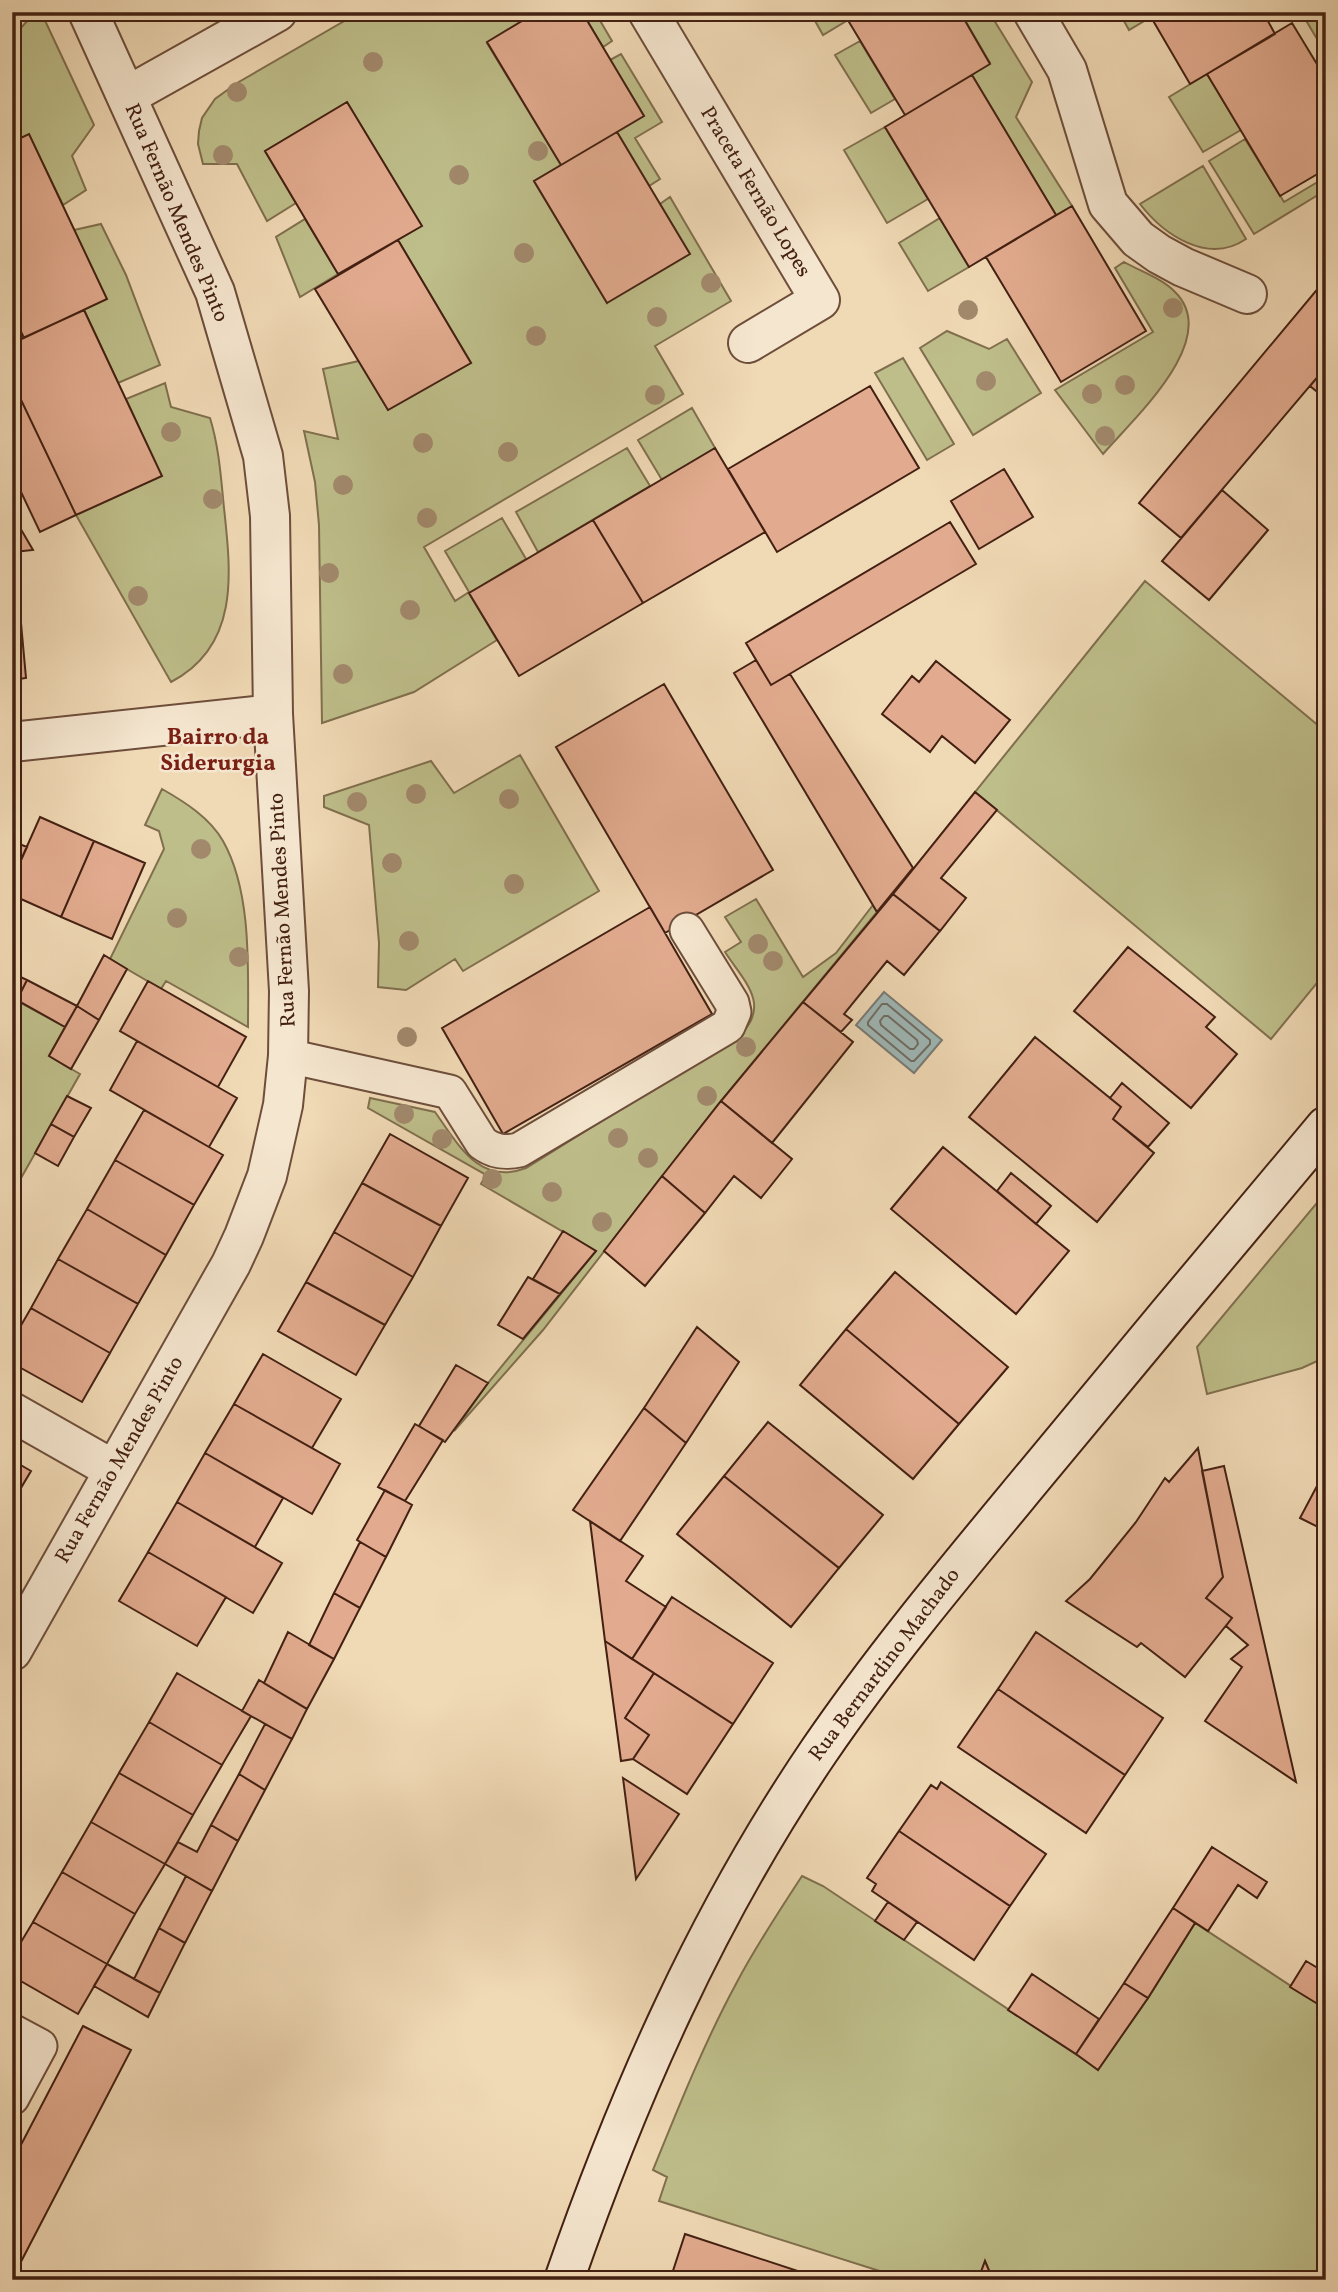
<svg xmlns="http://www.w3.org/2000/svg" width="1338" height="2292" font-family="Vollkorn,serif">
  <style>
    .green { fill: #bebe8a; stroke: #806f4e; stroke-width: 2 }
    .water { fill: #9eb8b7; stroke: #7a7b75; stroke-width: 2 }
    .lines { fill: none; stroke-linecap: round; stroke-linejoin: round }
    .shore { stroke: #706c64; stroke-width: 2 }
    .building { fill: #e2ab8f; stroke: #432012; stroke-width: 2 }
    .lane-casing { stroke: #6e4e3b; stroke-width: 37 }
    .street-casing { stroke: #6e4e3b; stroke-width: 42 }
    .secondary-casing { stroke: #432012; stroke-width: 42 }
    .lane { stroke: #f5e6cf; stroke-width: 33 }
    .street { stroke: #f5e6cf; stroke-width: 38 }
    .secondary { stroke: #f5e6cf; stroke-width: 38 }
    .tree { fill: #a2896c }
    .labels { text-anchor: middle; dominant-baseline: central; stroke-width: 5; stroke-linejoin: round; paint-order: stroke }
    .street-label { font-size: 21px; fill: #432012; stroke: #f5e6cf }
    .neighbourhood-label { font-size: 23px; font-weight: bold; fill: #7a1f14; stroke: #f5e6cf }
  </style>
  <rect width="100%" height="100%" fill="#f0d9b5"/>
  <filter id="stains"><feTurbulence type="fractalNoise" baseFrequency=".00286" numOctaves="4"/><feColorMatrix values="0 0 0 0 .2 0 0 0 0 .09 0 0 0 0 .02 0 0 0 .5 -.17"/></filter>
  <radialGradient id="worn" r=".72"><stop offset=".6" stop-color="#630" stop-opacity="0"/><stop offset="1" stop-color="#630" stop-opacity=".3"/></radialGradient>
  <path class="green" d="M36 12H41L94 125 72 156 86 190 63 205 29 135 15 141 12 136V37Z
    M360 12H537L487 43 561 165 534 181 607 303 660 204 670 197 731 301 655 346 683 394 424 547 455 601 469 592 445 551 502 518 526 559 469 593 497 640 414 692 322 723 319 525 315 482 304 431 338 439 323 369 359 361 388 410 471 363 398 240 421 226 347 102 265 151 296 203 267 221 237 164H203L198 144 199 131 202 118 215 99 237 83Z
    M582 12H595L612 41 603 47Z
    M810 12H843L848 20 823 35Z
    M960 12H989L1032 82 1016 117 1072 206 1056 215 972 75 990 63Z
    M1119 12H1148L1151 17 1129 30Z
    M1301 12H1326V54Z
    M860 41 895 99 871 113 835 55Z
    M621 54 662 122 635 138 660 179 649 186 617 132 644 116 610 60Z
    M1207 74 1241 130 1203 152 1169 97Z
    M885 127 928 199 887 223 844 150Z
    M1245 139 1284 202 1326 177V190L1254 234 1209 161Z
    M1203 166 1246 239C1208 265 1164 235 1140 204Z
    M940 218 969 267 928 291 899 243Z
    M305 219 338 274 300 297 276 237Z
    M101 224 126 275 160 365 118 383 84 310 74 230Z
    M1124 262C1140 271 1163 279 1175 292 1223 339 1132 420 1103 454L1055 390 1153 332 1115 268Z
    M947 331 989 349 1007 339 1041 393 973 435 920 348Z
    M903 358 954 444 927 460 875 373Z
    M165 383 171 407 210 418C219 447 221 478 224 508 231 573 240 646 171 682L76 515 161 476 126 399Z
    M692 408 715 448 662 480 638 440Z
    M627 448 650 486 538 552 516 512Z
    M1145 581 1326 732V972L1271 1039 975 792Z
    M520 755 599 891 463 971 455 959 406 990 378 987 379 943 369 825 324 807V796L431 761 454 793Z
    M162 789C185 802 210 818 223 841 252 892 248 969 248 1027L166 981 161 989 110 959 164 849 159 831 145 825Z
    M756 899 803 977 836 953 873 905 877 912 721 1101 543 1330 454 1431 488 1383 596 1251 481 1184 486 1175 368 1108 370 1098 435 1112C458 1144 479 1186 526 1168L741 1034C771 1004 743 980 725 952L741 942 725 917Z
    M12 998 65 1027 49 1056 80 1074 12 1194Z
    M1326 1192V1357L1302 1368 1207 1394 1197 1347Z
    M802 1876 823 1886 1098 2069 1148 1998 1195 1923 1326 2009V2280H993L985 2261 978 2280H908L659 2201 667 2177 653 2170C679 2106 704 2043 737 1982 756 1946 779 1911 802 1876Z"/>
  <path class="water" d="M884 992 942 1040 914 1073 856 1025Z"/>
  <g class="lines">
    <path class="shore" d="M882 1004H887L930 1040V1044L914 1061H911L868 1025V1022Z
      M884 1016H888L917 1040 918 1044 914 1049H910L881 1025 880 1021Z"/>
  </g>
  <path class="building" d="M537 12H582L644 116 561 165 487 42Z
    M843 12H960L990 64 905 115Z
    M1148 12H1263L1275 34 1190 84Z
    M1292 23 1326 79V169L1280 196 1207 74Z
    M972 75 1056 215 969 267 885 127Z
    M347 102 422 226 338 274 265 151Z
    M617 132 690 254 607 303 534 181Z
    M29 134 107 299 24 338 12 313V142Z
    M1072 206 1146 331 1061 382 986 257Z
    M398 240 471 363 388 410 315 289Z
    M1325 280 1326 367 1181 538 1139 503Z
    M84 310 162 476 76 515 12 381V343Z
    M12 313 24 338 12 343Z
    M1326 367V399L1310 386Z
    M12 381 76 515 40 532 12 473Z
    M870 386 919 468 777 552 728 469Z
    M715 448 765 532 643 603 593 520Z
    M1004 469 1033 517 979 549 951 501Z
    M1222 490 1268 530 1209 600 1162 561Z
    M593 520 643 603 519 676 469 593Z
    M950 522 976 564 771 685 746 643Z
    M12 526H19L33 550 14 552 17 580H12Z
    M18 590 26 678 12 680V591Z
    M756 660 771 685 790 674 913 868 877 912 734 673Z
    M936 661 1010 720 975 763 942 736 930 752 882 714 912 676 919 682Z
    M664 684 773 870 665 933 556 747Z
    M975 792 997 810 941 878 966 898 940 931 893 894Z
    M40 817 94 841 61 917 12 895V880Z
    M12 841 27 847 12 880Z
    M94 841 145 863 112 939 61 917Z
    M893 894 940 931 904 975 887 961 844 1014 852 1020 841 1032 803 1002Z
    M650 907 712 1014 503 1134 442 1028Z
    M1128 947 1215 1017 1206 1027 1237 1054 1191 1108 1074 1011Z
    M104 955 127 969 99 1020 77 1006Z
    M12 973 27 980 17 1000 12 998Z
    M27 980 77 1006 65 1027 17 1000Z
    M148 981 246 1037 218 1087 120 1031Z
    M803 1002 853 1042 772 1143 721 1101Z
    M77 1006 99 1020 71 1069 49 1056Z
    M1035 1037 1121 1107 1113 1119 1154 1153 1097 1222 969 1117Z
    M137 1041 237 1098 209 1147 110 1090Z
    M1122 1083 1169 1123 1148 1147 1113 1119 1121 1107 1110 1098Z
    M67 1096 91 1108 74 1137 51 1124Z
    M721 1101 792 1159 761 1198 734 1176 705 1213 662 1176Z
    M144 1110 223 1155 194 1205 115 1160Z
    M51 1124 74 1137 58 1166 35 1153Z
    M390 1134 468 1178 441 1226 362 1183Z
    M943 1147 1069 1251 1016 1314 891 1209Z
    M115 1160 194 1205 166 1255 87 1209Z
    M1011 1173 1051 1206 1036 1224 997 1191Z
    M662 1176 705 1213 645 1286 604 1251Z
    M362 1183 441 1226 413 1277 334 1232Z
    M87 1209 166 1255 138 1304 58 1259Z
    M563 1231 596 1251 560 1294 533 1279Z
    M334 1232 413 1277 385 1325 306 1282Z
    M58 1259 138 1304 110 1353 31 1308Z
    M895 1272 1008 1367 959 1424 846 1329Z
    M528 1277 560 1294 523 1339 498 1325Z
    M306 1282 385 1325 356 1375 278 1331Z
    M31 1308 110 1353 82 1402 12 1363V1341Z
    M697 1327 739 1362 686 1443 644 1408Z
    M846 1329 959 1424 913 1479 800 1385Z
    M263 1354 341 1399 312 1448 234 1404Z
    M456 1365 488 1383 445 1442 419 1426Z
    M234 1404 340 1464 312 1514 205 1453Z
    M644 1408 686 1443 620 1541 573 1510Z
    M768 1422 883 1515 839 1568 724 1476Z
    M415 1424 443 1440 405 1501 378 1487Z
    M1198 1448 1223 1577 1206 1598 1232 1618 1185 1677 1141 1643 1137 1647 1066 1601 1090 1579 1136 1522 1165 1478 1169 1482Z
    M205 1453 283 1498 255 1547 177 1502Z
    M12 1460 31 1471 12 1503Z
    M1224 1466 1296 1782 1205 1721 1242 1667 1231 1659 1248 1645 1226 1626 1232 1618 1206 1598 1223 1577 1202 1471Z
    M1326 1469V1531L1300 1518Z
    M724 1476 839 1568 791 1627 677 1534Z
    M385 1490 412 1505 386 1557 357 1540Z
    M177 1502 282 1563 253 1613 148 1552Z
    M590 1521 643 1556 626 1581 666 1607 632 1659 605 1641Z
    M360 1542 386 1557 360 1608 334 1593Z
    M148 1552 226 1597 197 1646 119 1601Z
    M334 1593 360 1608 334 1659 309 1645Z
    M672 1597 773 1663 733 1724 632 1659Z
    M288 1632 334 1659 307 1709 264 1683Z
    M1036 1632 1163 1718 1125 1775 998 1689Z
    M605 1641 654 1673 625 1718 649 1735 633 1759 621 1761Z
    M177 1673 251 1716 222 1765 149 1722Z
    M654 1673 733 1724 687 1794 633 1759 649 1735 625 1718Z
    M259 1680 307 1709 292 1739 242 1711Z
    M998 1689 1125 1775 1086 1833 958 1747Z
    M149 1722 222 1765 193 1815 119 1773Z
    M265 1724 292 1739 265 1790 239 1774Z
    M119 1773 193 1815 165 1864 91 1822Z
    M239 1774 265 1790 238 1841 211 1825Z
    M623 1778 679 1814 636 1879Z
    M941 1782 1046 1854 1010 1906 899 1831 931 1785 937 1789Z
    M91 1822 165 1864 135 1914 62 1872Z
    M211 1825 238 1841 212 1891 165 1864 178 1842 197 1852Z
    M899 1831 1010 1906 974 1960 872 1891 876 1884 867 1878Z
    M1212 1847 1267 1882 1257 1898 1238 1885 1208 1931 1173 1908Z
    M62 1872 135 1914 107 1964 33 1922Z
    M186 1876 212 1891 185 1943 159 1928Z
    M888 1902 917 1922 904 1940 875 1921Z
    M1173 1908 1195 1923 1148 1998 1124 1983Z
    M33 1922 107 1964 78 2014 12 1976V1957Z
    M159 1928 185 1943 160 1993 134 1979Z
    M1306 1961 1326 1973V2009L1290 1987Z
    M107 1964 160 1993 148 2017 94 1986Z
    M1032 1974 1099 2019 1076 2054 1008 2010Z
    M1124 1983 1148 1998 1098 2070 1076 2054Z
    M83 2026 131 2050 12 2279V2162Z
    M685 2234 825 2280H670Z
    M985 2261 993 2280H978Z"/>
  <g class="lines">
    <defs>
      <path id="lane" d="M288 1056 450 1092 482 1143C494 1152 505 1153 519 1150L728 1026 734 1012 732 1003 687 930
        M12 2031 40 2046 12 2098"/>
      <path id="street" d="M648 12 820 300 748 343
        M1033 12 1067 70 1108 204 1138 239 1159 254 1183 267 1247 294
        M127 96 277 12
        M12 742 273 714
        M12 1412 114 1470
        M12 1651 231 1264 244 1236 267 1176 283 1105 288 1056 289 991 273 714 270 516 263 456 215 292 88 12"/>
      <path id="secondary" d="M564 2280C629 2093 707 1916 819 1751 886 1653 963 1562 1039 1470 1134 1355 1230 1240 1326 1126"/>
    </defs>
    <use href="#lane" class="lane-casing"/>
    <use href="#street" class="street-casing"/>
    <use href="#secondary" class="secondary-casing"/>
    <use href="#lane" class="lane"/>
    <use href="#street" class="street"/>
    <use href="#secondary" class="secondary"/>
  </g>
  <g class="tree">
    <circle cx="373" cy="62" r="10"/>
    <circle cx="237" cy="92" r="10"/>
    <circle cx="538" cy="151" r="10"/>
    <circle cx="223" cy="155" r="10"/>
    <circle cx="459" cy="175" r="10"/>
    <circle cx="524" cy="253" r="10"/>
    <circle cx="711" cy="283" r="10"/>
    <circle cx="1173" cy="308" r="10"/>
    <circle cx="968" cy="310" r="10"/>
    <circle cx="657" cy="317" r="10"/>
    <circle cx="536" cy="336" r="10"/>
    <circle cx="986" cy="381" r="10"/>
    <circle cx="1125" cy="385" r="10"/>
    <circle cx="1092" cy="394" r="10"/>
    <circle cx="655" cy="395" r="10"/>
    <circle cx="171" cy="432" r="10"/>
    <circle cx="1105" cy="436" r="10"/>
    <circle cx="423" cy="443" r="10"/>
    <circle cx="508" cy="452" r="10"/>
    <circle cx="343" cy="485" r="10"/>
    <circle cx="213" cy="499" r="10"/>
    <circle cx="427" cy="518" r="10"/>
    <circle cx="329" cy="573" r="10"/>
    <circle cx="138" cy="596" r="10"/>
    <circle cx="410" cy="610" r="10"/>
    <circle cx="343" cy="674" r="10"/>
    <circle cx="416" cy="794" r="10"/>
    <circle cx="509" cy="799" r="10"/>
    <circle cx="357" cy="802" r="10"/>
    <circle cx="201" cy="849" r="10"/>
    <circle cx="392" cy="863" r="10"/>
    <circle cx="514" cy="884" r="10"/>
    <circle cx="177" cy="918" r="10"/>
    <circle cx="409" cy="941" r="10"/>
    <circle cx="758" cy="944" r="10"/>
    <circle cx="239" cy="957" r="10"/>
    <circle cx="773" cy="961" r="10"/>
    <circle cx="407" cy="1037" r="10"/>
    <circle cx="746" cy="1047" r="10"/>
    <circle cx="707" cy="1096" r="10"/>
    <circle cx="404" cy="1114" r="10"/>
    <circle cx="618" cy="1138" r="10"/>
    <circle cx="442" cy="1139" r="10"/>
    <circle cx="648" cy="1158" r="10"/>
    <circle cx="492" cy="1179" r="10"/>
    <circle cx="552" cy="1192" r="10"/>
    <circle cx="602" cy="1222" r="10"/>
  </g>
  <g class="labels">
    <g class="street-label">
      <text transform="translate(755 192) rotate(59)">Praceta Fernão Lopes</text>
      <text transform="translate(176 213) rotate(67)">Rua Fernão Mendes Pinto</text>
      <text transform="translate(283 910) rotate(-93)">Rua Fernão Mendes Pinto</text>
      <text transform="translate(120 1460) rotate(-60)">Rua Fernão Mendes Pinto</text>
      <text transform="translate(885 1665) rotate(-53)">Rua Bernardino Machado</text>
    </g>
    <g class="neighbourhood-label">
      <text x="218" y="738">Bairro da<tspan x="218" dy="26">Siderurgia</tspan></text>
    </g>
  </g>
  <rect width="1338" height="2292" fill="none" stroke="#f0d9b5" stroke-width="42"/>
  <rect x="14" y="14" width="1310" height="2264" fill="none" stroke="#432012" stroke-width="3.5"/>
  <rect x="21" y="21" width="1296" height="2250" fill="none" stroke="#432012" stroke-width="2"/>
  <rect width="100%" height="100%" filter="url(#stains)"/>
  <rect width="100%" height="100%" fill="url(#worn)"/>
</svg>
